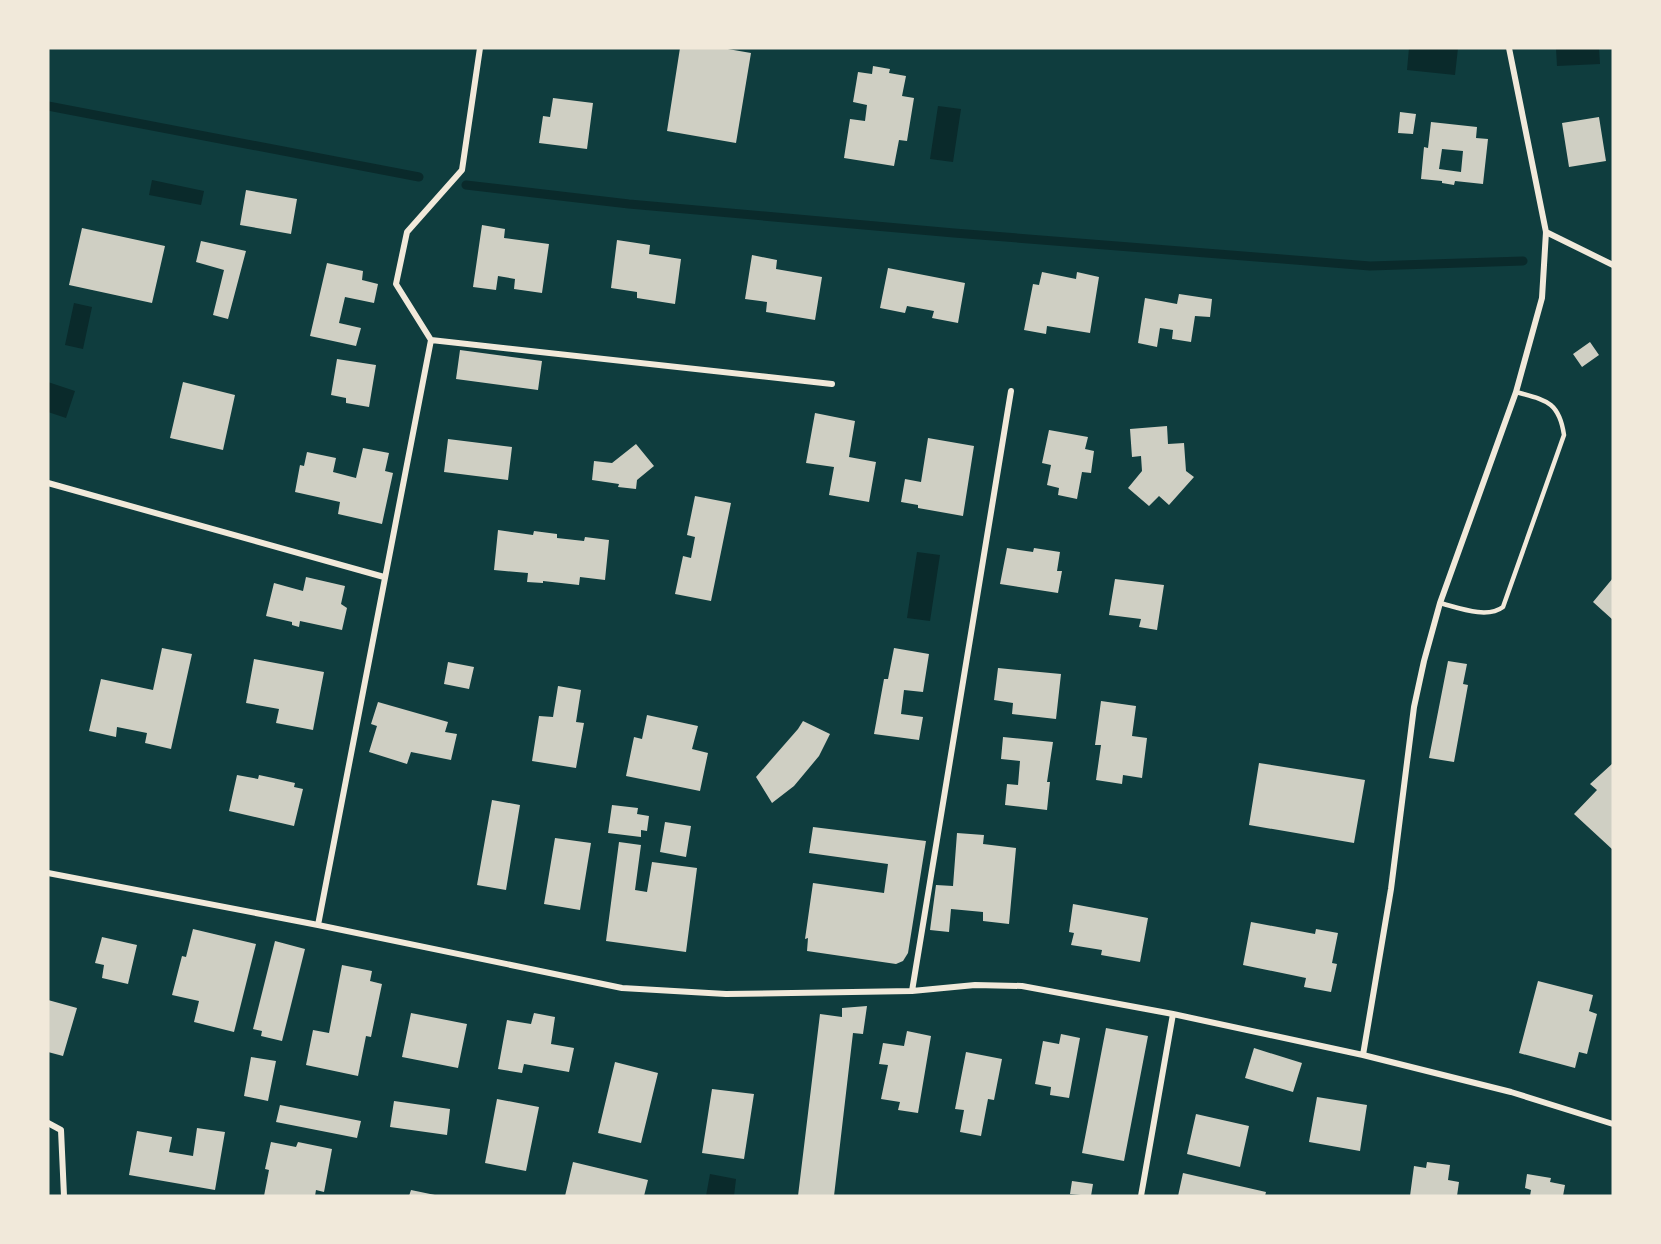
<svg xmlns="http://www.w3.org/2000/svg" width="1661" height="1244" font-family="Spectral,serif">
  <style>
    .water { fill: #0a2a2b }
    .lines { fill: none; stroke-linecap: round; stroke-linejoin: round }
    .stream { stroke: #0a2a2b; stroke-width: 9 }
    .building { fill: #cfcfc3; fill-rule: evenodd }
    .service { stroke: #f1e9da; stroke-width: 4.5 }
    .minor { stroke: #f1e9da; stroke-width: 6 }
  </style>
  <rect width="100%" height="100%" fill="#0f3d3e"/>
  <path class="water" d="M1409 48H1458L1455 75 1407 70Z
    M1556 48H1599L1600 64 1557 66Z
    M938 106 961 109 953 162 930 159Z
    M152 180 204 191 201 205 149 195Z
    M74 303 92 307 83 349 65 345Z
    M48 382 75 391 66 418 48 412Z
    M917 552 940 555 930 621 907 618Z
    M710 1174 736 1179 734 1196H706Z"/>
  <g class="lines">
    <path class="stream" d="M48 106 419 177
      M466 185 629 204 954 233 1370 266 1523 261"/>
  </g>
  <path class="building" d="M680 48H722L751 53 736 143 667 131Z
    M873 66 890 69 889 73 906 76 902 96 914 98 907 141 899 140 894 166 844 158 850 119 865 121 867 105 853 102 858 72 872 74Z
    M553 98 593 103 587 149 539 143 543 116 550 117Z
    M1400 112 1416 114 1413 134 1398 133Z
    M1599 117 1606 161 1569 167 1562 123Z
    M1431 122 1477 127 1476 138 1488 139 1483 184 1455 181 1454 185 1442 183V181L1421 179 1424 147 1428 148ZM1442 149 1463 151 1461 172 1439 169Z
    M246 190 297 199 291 234 240 225Z
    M482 225 505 229 504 238 549 244 542 293 514 289 515 279 498 276 496 290 473 287Z
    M82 228 165 246 152 303 69 285Z
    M617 240 650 245 649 254 681 259 675 304 637 298V292L611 288Z
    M201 241 246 251 228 319 213 315 224 270 196 262Z
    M752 255 777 260 776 269 822 277 815 320 766 312 767 302 745 299Z
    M327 263 363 271 362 280 378 284 374 303 345 297 339 323 361 328 356 346 310 336Z
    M888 268 965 283 958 323 932 318 934 311 907 306 905 313 880 308Z
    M1042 272 1076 279 1077 272 1099 277 1090 333 1047 326 1046 334 1024 330 1033 284 1039 285Z
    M1179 294 1212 299 1210 317 1195 316 1191 342 1172 339 1173 330 1160 328 1157 347 1138 343 1145 298 1177 304Z
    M1590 342 1599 355 1582 367 1573 354Z
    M460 350 542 361 538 390 456 379Z
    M337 359 376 365 369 407 346 403V398L331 395Z
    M183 382 235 395 223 450 170 438Z
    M815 413 855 421 849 457 876 462 869 502 829 495 834 467 806 463Z
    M1167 426 1168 444 1184 443 1186 471 1194 477 1169 505 1159 496 1149 506 1128 488 1142 471 1141 456 1132 457 1130 429Z
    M1049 430 1088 437 1085 449 1094 451 1091 473 1082 472 1077 499 1058 495 1059 488 1047 485 1051 465 1042 463Z
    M928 438 974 446 963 516 918 508V505L901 502 905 479 921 482Z
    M448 439 512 447 508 480 444 472Z
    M636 444 654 466 637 480 636 489 618 487 619 484 592 480 594 461 612 463Z
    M363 448 389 453 385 471 393 473 382 524 338 514 340 502 295 492 300 465 304 466 307 452 336 458 333 472 356 478Z
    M695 496 731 503 711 601 675 594 683 556 691 558 695 537 687 535Z
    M498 530 533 535 534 531 557 534V538L584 541 585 537 609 540 605 580 580 577 579 585 543 581V583L527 582 528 573 494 570Z
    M1007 548 1033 552 1034 548 1060 552 1057 571H1062L1058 593 1000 584Z
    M306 577 345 586 341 604 347 608 342 630 300 621 299 627 292 625V622L266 616 274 583 303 591Z
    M1613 578V620L1593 602Z
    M1115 579 1164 585 1157 630 1139 627 1141 619 1109 615Z
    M162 648 192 654 171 749 145 743 147 733 117 727 116 737 89 731 101 679 153 690Z
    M894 648 929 654 923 692 904 690 901 714 923 717 919 740 874 734 884 679H888Z
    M254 659 324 672 313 730 276 723 279 709 246 703Z
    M1448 661 1467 664 1463 684 1468 685 1454 762 1429 758Z
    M448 662 474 667 469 689 444 684Z
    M998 668 1061 674 1056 719 1012 714 1013 703 994 700Z
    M558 686 581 690 576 722 584 723 576 768 532 761 539 716 553 717Z
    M1101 701 1136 706 1132 736 1147 738 1142 778 1123 775 1122 784 1096 780 1101 745H1095Z
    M378 702 448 722 445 732 457 734 451 760 411 752 407 764 369 752 377 726 371 724Z
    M647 715 698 726 692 749 708 753 700 791 626 776 634 737 642 739Z
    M803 721 830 734 819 756 794 786 772 803 756 777 798 729Z
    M1003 737 1053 742 1047 782H1050L1047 810 1005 805 1007 784 1018 785 1020 761 1001 759Z
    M1259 763 1365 780 1354 843 1249 825Z
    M1613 763V850L1574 814 1597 790 1590 784Z
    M237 775 258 779 259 775 273 778 295 783 294 787 303 789 294 826 229 811Z
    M492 800 520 805 506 890 477 885Z
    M612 805 638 808 637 814 649 816 647 831 641 830V837L608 833Z
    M665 822 691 826 686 857 660 852Z
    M813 827 926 841 908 953 903 961 896 964 807 951 808 938 805 939 813 883 884 893 888 864 809 853Z
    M957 833 984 835 983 844 1016 848 1009 924 983 921V912L951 909 949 932 930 930 936 885 953 886Z
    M555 838 591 843 580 910 544 904Z
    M619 842 641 845 635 890 647 892 652 862 697 868 686 952 606 941Z
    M1073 904 1148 918 1140 962 1101 955 1102 950 1071 945 1074 933 1069 932Z
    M1251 922 1315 934 1316 929 1338 933 1332 963 1337 964 1331 992 1304 987 1306 978 1243 965Z
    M193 929 256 944 234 1032 194 1022 199 1001 172 995 182 956 186 957Z
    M102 937 137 945 128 984 102 978 104 965 95 963Z
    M275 941 305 949 282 1041 261 1036 262 1031 253 1029Z
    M342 965 372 971 370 981 382 984 371 1037 366 1036 358 1076 306 1065 313 1030 329 1033Z
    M1538 981 1593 995 1589 1011 1597 1014 1587 1054 1579 1052 1575 1068 1519 1053Z
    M48 1000 77 1008 63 1056 48 1052Z
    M867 1006 863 1034 853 1033 834 1196H798L820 1014 842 1017V1008Z
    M411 1013 467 1024 458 1068 402 1057Z
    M534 1013 555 1017 551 1044 574 1048 569 1072 524 1064 522 1073 498 1069 507 1020 531 1024Z
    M1106 1028 1148 1036 1124 1161 1082 1153Z
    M907 1031 931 1036 918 1113 898 1110 900 1102 881 1099 888 1065 879 1064 883 1043 904 1046Z
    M1061 1034 1080 1038 1069 1098 1050 1095 1051 1087 1035 1084 1043 1041 1059 1044Z
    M1254 1048 1302 1063 1293 1092 1245 1078Z
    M966 1052 1002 1059 994 1100 988 1099 981 1136 960 1132 964 1110 955 1109Z
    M251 1057 276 1061 268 1101 244 1096Z
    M615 1062 658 1073 641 1143 598 1133Z
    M712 1089 754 1094 744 1159 702 1153Z
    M1317 1097 1367 1105 1360 1151 1309 1142Z
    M497 1099 539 1107 526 1171 485 1163Z
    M394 1101 450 1109 447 1135 390 1127Z
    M280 1105 361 1121 357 1138 276 1122Z
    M1196 1114 1249 1126 1240 1167 1187 1154Z
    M197 1128 225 1132 215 1190 129 1175 137 1131 172 1137 169 1152 193 1156Z
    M271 1142 296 1147 298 1142 332 1149 324 1192 316 1190 315 1196H264L269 1170 265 1169Z
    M573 1162 648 1180 644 1196H565Z
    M1427 1162 1450 1165 1448 1180 1459 1182 1457 1196H1410L1414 1166 1426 1168Z
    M1183 1173 1266 1192 1265 1196H1178Z
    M1527 1174 1551 1178 1550 1182 1565 1185 1563 1196H1530L1531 1190 1525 1188Z
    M1072 1181 1093 1184 1091 1196 1070 1194Z
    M411 1190 435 1195V1196H409Z"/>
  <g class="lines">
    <path class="service" d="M1440 603C1459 608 1487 619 1503 607L1564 435C1559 401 1545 400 1516 392"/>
    <path class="minor" d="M1546 232 1613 265
      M431 340 832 384
      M48 483 384 577
      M48 873 318 925 622 988 726 994 912 991 975 985 1022 986 1173 1014 1363 1055 1511 1092 1613 1124
      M318 925 431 340 396 284 407 232 462 170 480 48
      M912 991 1011 391
      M1363 1055 1391 889 1414 707 1424 661 1440 603 1516 392 1542 298 1546 232 1509 48
      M48 1123 61 1130 64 1196
      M1141 1196 1173 1014"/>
  </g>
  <rect width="1661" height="1244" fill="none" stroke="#f1e9da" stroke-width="99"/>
</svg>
